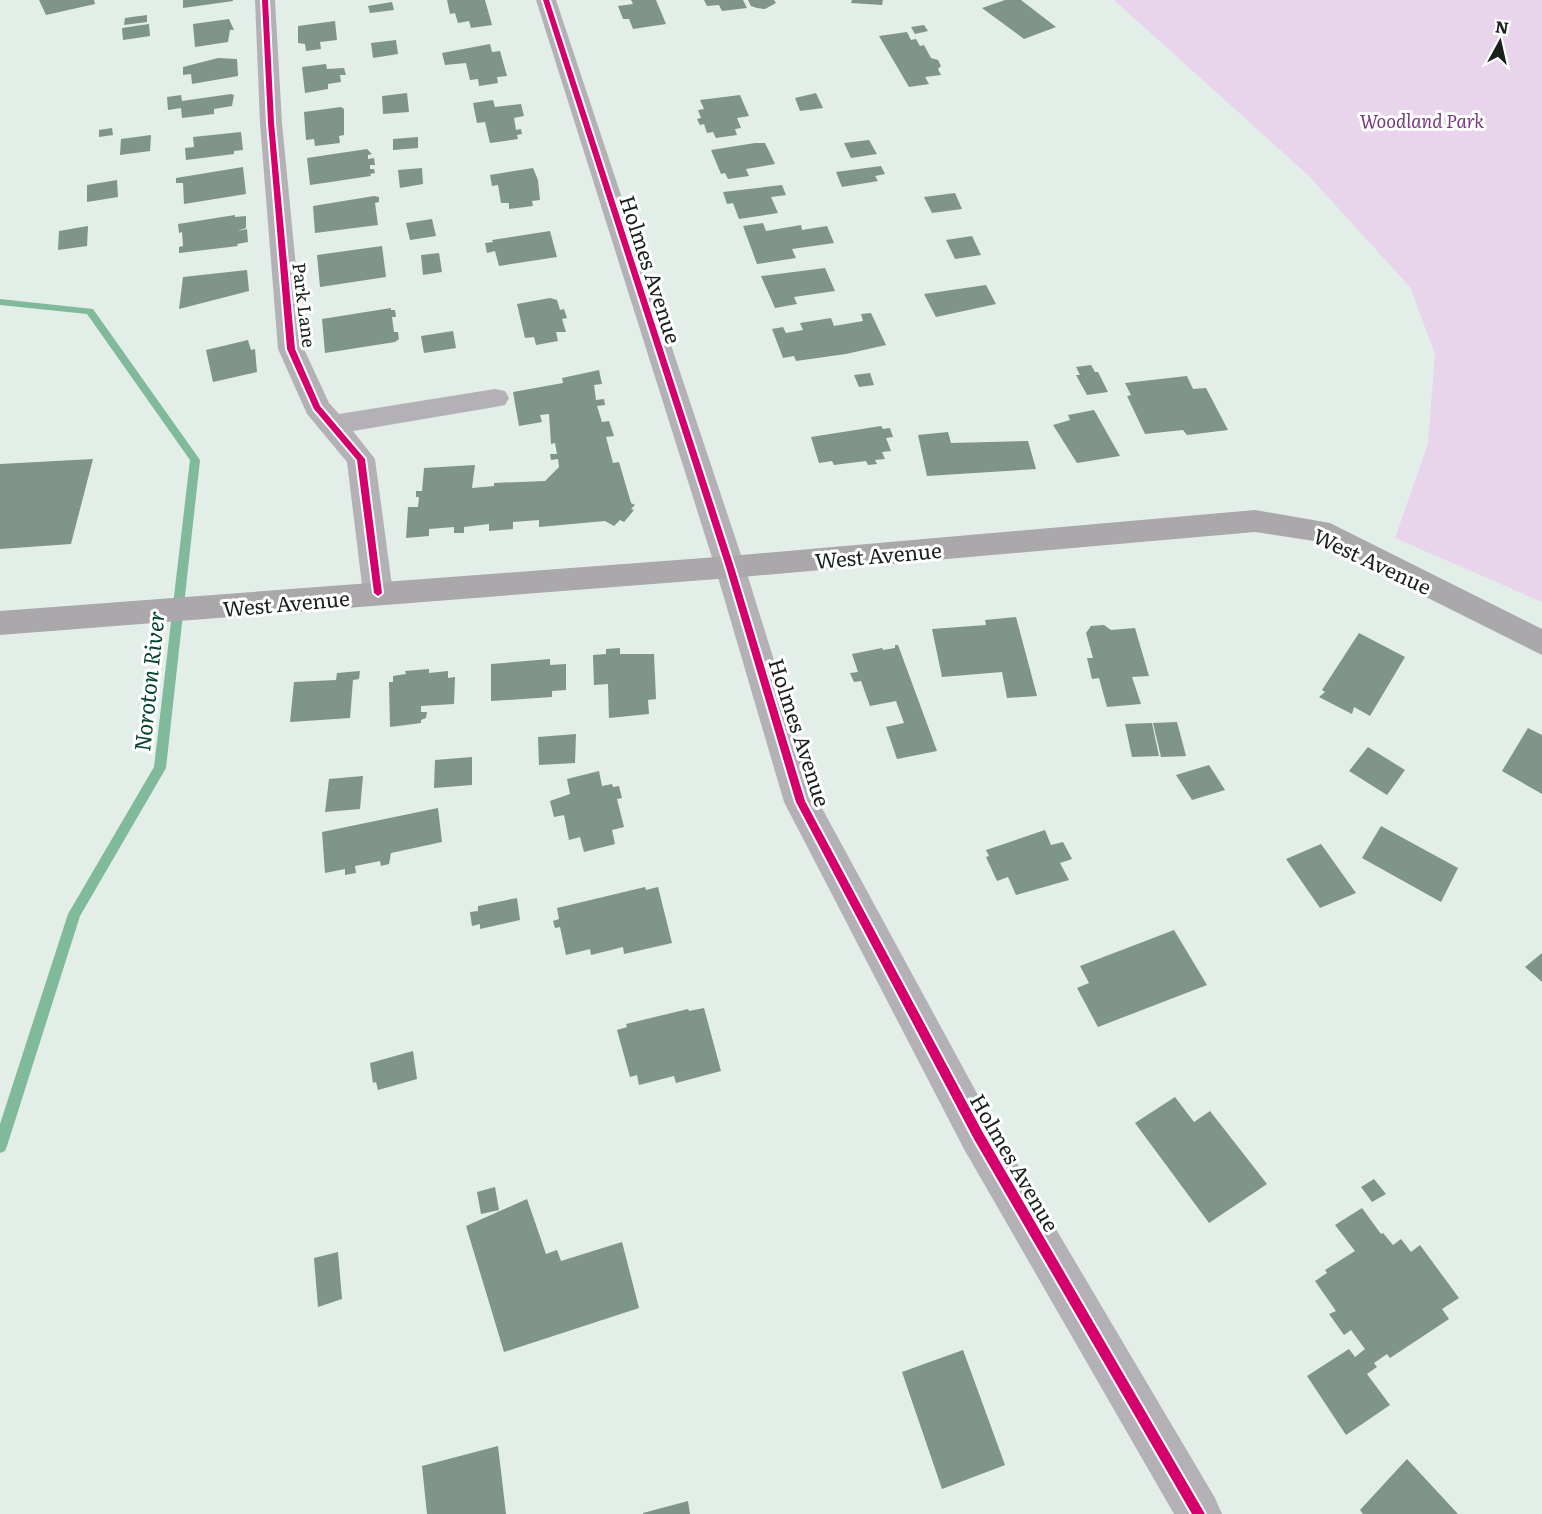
<svg xmlns="http://www.w3.org/2000/svg" width="1542" height="1514" font-family="Literata,serif">
  <style>
    .green { fill: #e8d4eb }
    .lines { fill: none; stroke-linecap: round; stroke-linejoin: round }
    .stream { fill: #81b99b; fill-rule: evenodd }
    .building { fill: #7f948a }
    .minor { fill: #b3b1b5; fill-rule: evenodd }
    .major { fill: #aba8ac; fill-rule: evenodd }
    .cycleway-casing { stroke: #fff; stroke-width: 4 }
    .cycleway { fill: #d6006c; fill-rule: evenodd }
    .labels { text-anchor: middle; dominant-baseline: central; stroke-width: 6; stroke-linejoin: round; paint-order: stroke }
    .far-park-label { font-size: 18px; font-style: italic; fill: #773a7d; stroke: #fff }
    .far-street-label { font-size: 18px; fill: #1a211d; stroke: #fff }
    .street-label { font-size: 21px; fill: #1a211d; stroke: #fff }
    .water-label { font-size: 22px; font-style: italic; fill: #05442a; stroke: #fff }
  </style>
  <rect width="100%" height="100%" fill="#e2eee7"/>
  <path class="green" d="M1114 0H1542V602L1395 538 1428 444 1435 354 1410 287 1309 176Z"/>
  <g class="lines">
    <path class="stream" d="M0 299 93 309 200 460 166 768 80 916 7 1146 5 1151 0 1153V1124L68 914 154 767 190 460 87 314 0 305Z"/>
  </g>
  <path class="building" d="M39 0H94L95 4 46 15Z
    M183 0H233V1L183 8Z
    M447 0H485L492 25 471 28 469 21 458 23 455 13 450 14Z
    M631 0H656L666 24 633 29 629 19H623L618 6 633 4Z
    M704 0H743L747 8 722 11 719 5 707 6Z
    M748 0H774L776 3 765 9 757 8 751 6Z
    M852 0H883L882 5 851 3Z
    M1005 0H1021L1056 27 1024 39 982 8Z
    M392 2 394 10 370 13 368 6Z
    M147 15V22L124 25 125 18Z
    M229 19 234 30H230L228 42 195 47 193 24Z
    M335 21 337 40 320 42 321 49 306 51 305 44 298 43V26Z
    M149 24 150 36 123 40 122 28Z
    M924 25 928 31 915 34 911 27Z
    M907 32 911 40 916 39 920 46 924 45 931 58 938 60 941 66 938 69 941 75 925 77 929 84 909 87 879 36Z
    M396 40 398 54 373 58 371 43Z
    M490 44 492 52 500 51 507 76 497 77 498 83 479 86 478 79 470 80 466 63 445 65 442 53Z
    M218 58 237 59 238 76 192 84 191 74 183 75V67Z
    M326 64 327 69 344 68 346 75H340L341 82 328 84V89L305 93 302 67Z
    M407 93 409 112 383 114 382 96Z
    M816 93 823 108 800 111 795 98Z
    M231 94 234 95 232 106 214 109V114L182 118 181 108 168 110 167 97 181 95 182 101Z
    M740 95 749 116 737 118 741 128 735 129 737 135 716 138 713 132 707 133 704 124 700 125 697 119 701 118 698 110 704 109 700 100Z
    M493 100 495 107 521 104 524 116 514 118 516 130 521 129 522 134 517 135 518 139 490 143 485 122 477 123 473 103Z
    M341 107 344 109V135L339 136 340 143 315 146 314 139 306 140 304 112Z
    M112 128 113 135 99 137V130Z
    M241 132 243 150 234 151V154L186 160 185 148 194 147 193 137Z
    M151 135 150 151 120 155 121 139Z
    M418 137V148L393 150V139Z
    M869 140 877 154 851 158 844 143Z
    M755 143H765L775 164 746 169 749 176 728 179 725 173 721 174 711 150Z
    M367 149 372 154 368 155V159L374 158 375 165H370V169H374L375 173 370 174 371 176 310 185 307 158Z
    M881 166 885 174 875 176 878 181 842 187 836 172Z
    M243 167 246 194 184 204 183 183H176V178Z
    M422 168 423 184 400 188 398 170Z
    M533 168 538 180 540 200 532 201 533 206 509 209V203H501L498 185 492 186 490 175Z
    M117 180 118 197 87 202V185Z
    M782 185 786 195 771 197 778 213 739 219 733 203 727 204 723 192Z
    M955 193 962 209 932 213 924 197Z
    M374 196 379 197V202L375 203 378 225 315 233 313 206Z
    M235 215V217L246 216V228L237 231 247 229 248 242 237 244 238 246 179 253V247L183 246 182 232 179 233 178 224Z
    M432 219 436 236 410 240 406 223Z
    M763 223 766 231 801 225 802 230 827 226 834 243 792 249 796 258 757 264 743 226Z
    M88 226 87 246 58 250 59 231Z
    M550 231 557 257 499 266 495 251 487 253 485 243 493 242 492 240Z
    M972 236 981 255 955 259 946 240Z
    M382 246 386 277 320 287 317 255Z
    M439 253 442 272 423 275 421 255Z
    M825 268 835 291 794 297 797 304 775 308 761 276Z
    M247 270 249 291 179 309 183 277Z
    M986 285 996 304 936 317 924 294Z
    M550 298 557 300 560 310 564 309 567 318 562 319 566 332H556L558 341 536 345 534 337 525 338 517 304Z
    M391 308V310H395L396 317H392L394 332H398L399 339 395 342 325 353 322 319Z
    M871 313 886 345 846 354 796 361 794 356 783 358 772 329 783 327 786 333 803 330 800 323 831 318 834 326 863 321 861 314Z
    M453 331 456 348 424 353 421 336Z
    M248 340 251 350 255 349 257 372 213 382 206 350Z
    M1091 365 1095 372H1098L1108 392 1087 395 1076 375H1080L1076 367Z
    M599 370 602 384 594 385 596 400 604 399 605 405 597 406 602 422 609 421 614 436 606 437 613 463 619 462 631 503 635 505 631 509 634 510 624 522 620 520 614 526 605 521 539 527V520L513 522V529L489 531V524L464 527V533H454V527L429 529V536L406 538 408 507H418L419 497H416V491H422L424 468 475 465 472 488 494 486V483L545 481 559 467 558 459 551 460 550 454H557L555 443 551 444 549 414 540 415 542 422 519 426 513 392 563 383 562 378Z
    M870 373 874 385 859 387 854 375Z
    M1187 376 1193 389 1206 388 1228 430 1187 435 1183 430 1145 434 1127 396 1131 395 1125 383Z
    M1094 410 1120 456 1077 463 1053 425 1070 420 1068 415Z
    M881 426 883 429 890 428 893 437 886 438 891 451 882 452 885 459 875 460 877 464 868 465 866 461 834 465 832 461 819 463 811 437Z
    M948 432 951 443 1028 441 1036 469 927 476 918 435Z
    M93 459 71 544 0 549V464Z
    M1016 617 1037 696 1007 698 1002 672 942 677 932 629 986 625 985 620Z
    M1104 625 1111 630 1135 628 1149 676 1132 677 1141 704 1107 707 1099 678 1092 679 1087 658H1093L1086 633 1091 626Z
    M1359 633 1405 657 1370 716 1354 707 1352 714 1319 697 1325 692 1322 690Z
    M895 645H898L937 751 897 759 886 727 904 723 896 701 870 706 861 681 854 682 850 673 858 672 852 654 882 648 883 650 895 648Z
    M620 648V654H654L656 699 648 700 649 714 609 718 608 684 594 685 593 655 606 654V649Z
    M550 659V665L566 664V690L552 691V697L491 701V664Z
    M429 669V673L448 671V678L455 677 454 704 421 706V712H427L426 718 421 720V723L390 727 389 682H393V676L406 674 405 671Z
    M360 671 359 679 353 680 350 718 290 722 294 682 336 680 337 673Z
    M1177 722 1186 756 1161 757 1153 723Z
    M1152 723 1159 756 1132 757 1125 724Z
    M1528 728 1542 735V794L1502 771Z
    M576 734 575 763 539 765 538 737Z
    M1368 747 1405 770 1387 795 1349 771Z
    M472 757V785L434 788 435 760Z
    M1209 765 1225 790 1192 800 1176 775Z
    M599 771 602 786 612 784 613 787 619 786 622 798 617 799 624 827 612 830 615 844 584 852 580 837 569 840 564 815 554 817 550 801 570 794 567 779Z
    M363 776 360 809 325 812 329 779Z
    M438 808 442 842 391 853 389 864 381 866 380 861 355 866 356 873 345 875V869L325 873 322 832Z
    M1381 826 1458 868 1441 902 1362 858Z
    M1045 830 1051 845 1063 842 1072 859 1060 863 1069 880 1016 895 1008 877 997 881 986 857 989 856 986 850Z
    M1321 844 1356 893 1320 908 1286 859Z
    M645 887 646 890 658 887 672 943 624 954 623 947 591 955 590 949 566 955 560 927 555 928 553 921 559 919 557 908Z
    M517 898 520 920 480 929V924L472 926 470 912 478 911V906Z
    M1174 930 1207 985 1098 1027 1077 988 1089 983 1080 966Z
    M1542 953V982L1525 967Z
    M704 1008 721 1071 676 1083 674 1076 639 1085 637 1075 630 1077 617 1030 627 1027 626 1024 688 1009 689 1011Z
    M413 1051 417 1079 378 1090 376 1082 373 1083 370 1063Z
    M1175 1097 1194 1122 1210 1111 1267 1184 1209 1223 1135 1123Z
    M1374 1179 1386 1194 1372 1202 1361 1187Z
    M495 1187 499 1210 481 1214 477 1192Z
    M527 1199 546 1254 557 1250 561 1261 622 1242 639 1308 504 1352 466 1226Z
    M1362 1208 1381 1234 1383 1233 1393 1245 1401 1239 1411 1252 1420 1245 1459 1298 1442 1309 1449 1319 1390 1358 1387 1354 1374 1363 1377 1367 1367 1374 1390 1405 1346 1435 1307 1376 1349 1349 1355 1357 1365 1349 1351 1330 1344 1335 1329 1314 1336 1311 1315 1281 1327 1273 1325 1270 1355 1251 1335 1225Z
    M338 1252 342 1299 318 1307 314 1258Z
    M963 1350 1005 1465 942 1489 902 1372Z
    M498 1446 506 1514H427L422 1466Z
    M1407 1459 1458 1514H1363L1360 1510Z
    M688 1501 690 1514H643V1513Z"/>
  <g class="lines">
    <path class="minor" d="M255 0H275L282 123 304 349 329 403 339 414 495 389 505 391 509 398 505 405 495 407 353 431 375 459 393 593 389 601 378 605 367 601 363 593 347 462 307 414 278 349 260 123Z
      M536 0H556L745 567 817 799 992 1121 1215 1498 1222 1514H1174L964 1149 784 802 715 567Z"/>
    <path class="major" d="M1255 510 1330 523 1542 629V655L1314 541 1255 532 730 578 0 635V611L730 556Z"/>
    <defs>
      <path id="cycleway" d="M262 0H268L274 123 295 349 320 406 365 459 382 593 378 596 374 593 357 460 314 409 287 349 268 123Z
        M543 0H549L734 567 805 801 982 1131 1205 1514H1192L974 1139 796 802 726 567Z"/>
    </defs>
    <use href="#cycleway" class="cycleway-casing"/>
    <use href="#cycleway" class="cycleway"/>
  </g>
  <g class="labels">
    <g class="far-park-label">
      <text x="1422" y="120">Woodland Park</text>
    </g>
    <g class="far-street-label">
      <text transform="translate(305 305) rotate(83)">Park Lane</text>
    </g>
    <g class="street-label">
      <text transform="translate(652 269) rotate(72)">Holmes Avenue</text>
      <text transform="translate(878 554) rotate(-5)">West Avenue</text>
      <text transform="translate(1373 560) rotate(25)">West Avenue</text>
      <text transform="translate(286 602) rotate(-5)">West Avenue</text>
      <text transform="translate(801 732) rotate(72)">Holmes Avenue</text>
      <text transform="translate(1016 1162) rotate(60)">Holmes Avenue</text>
    </g>
    <g class="water-label">
      <text transform="translate(148 681) rotate(-84)">Noroton River</text>
    </g>
  </g>
  <g transform="translate(1500 42) rotate(8)" stroke="#ffffff" stroke-width="4.5" paint-order="stroke">
  <path d="M0-4.5L10 22L0 15L-10 22Z" fill="#1a211d"/>
  <text y="-9" font-size="16" font-weight="bold" text-anchor="middle" fill="#1a211d">N</text>
  </g>
</svg>
